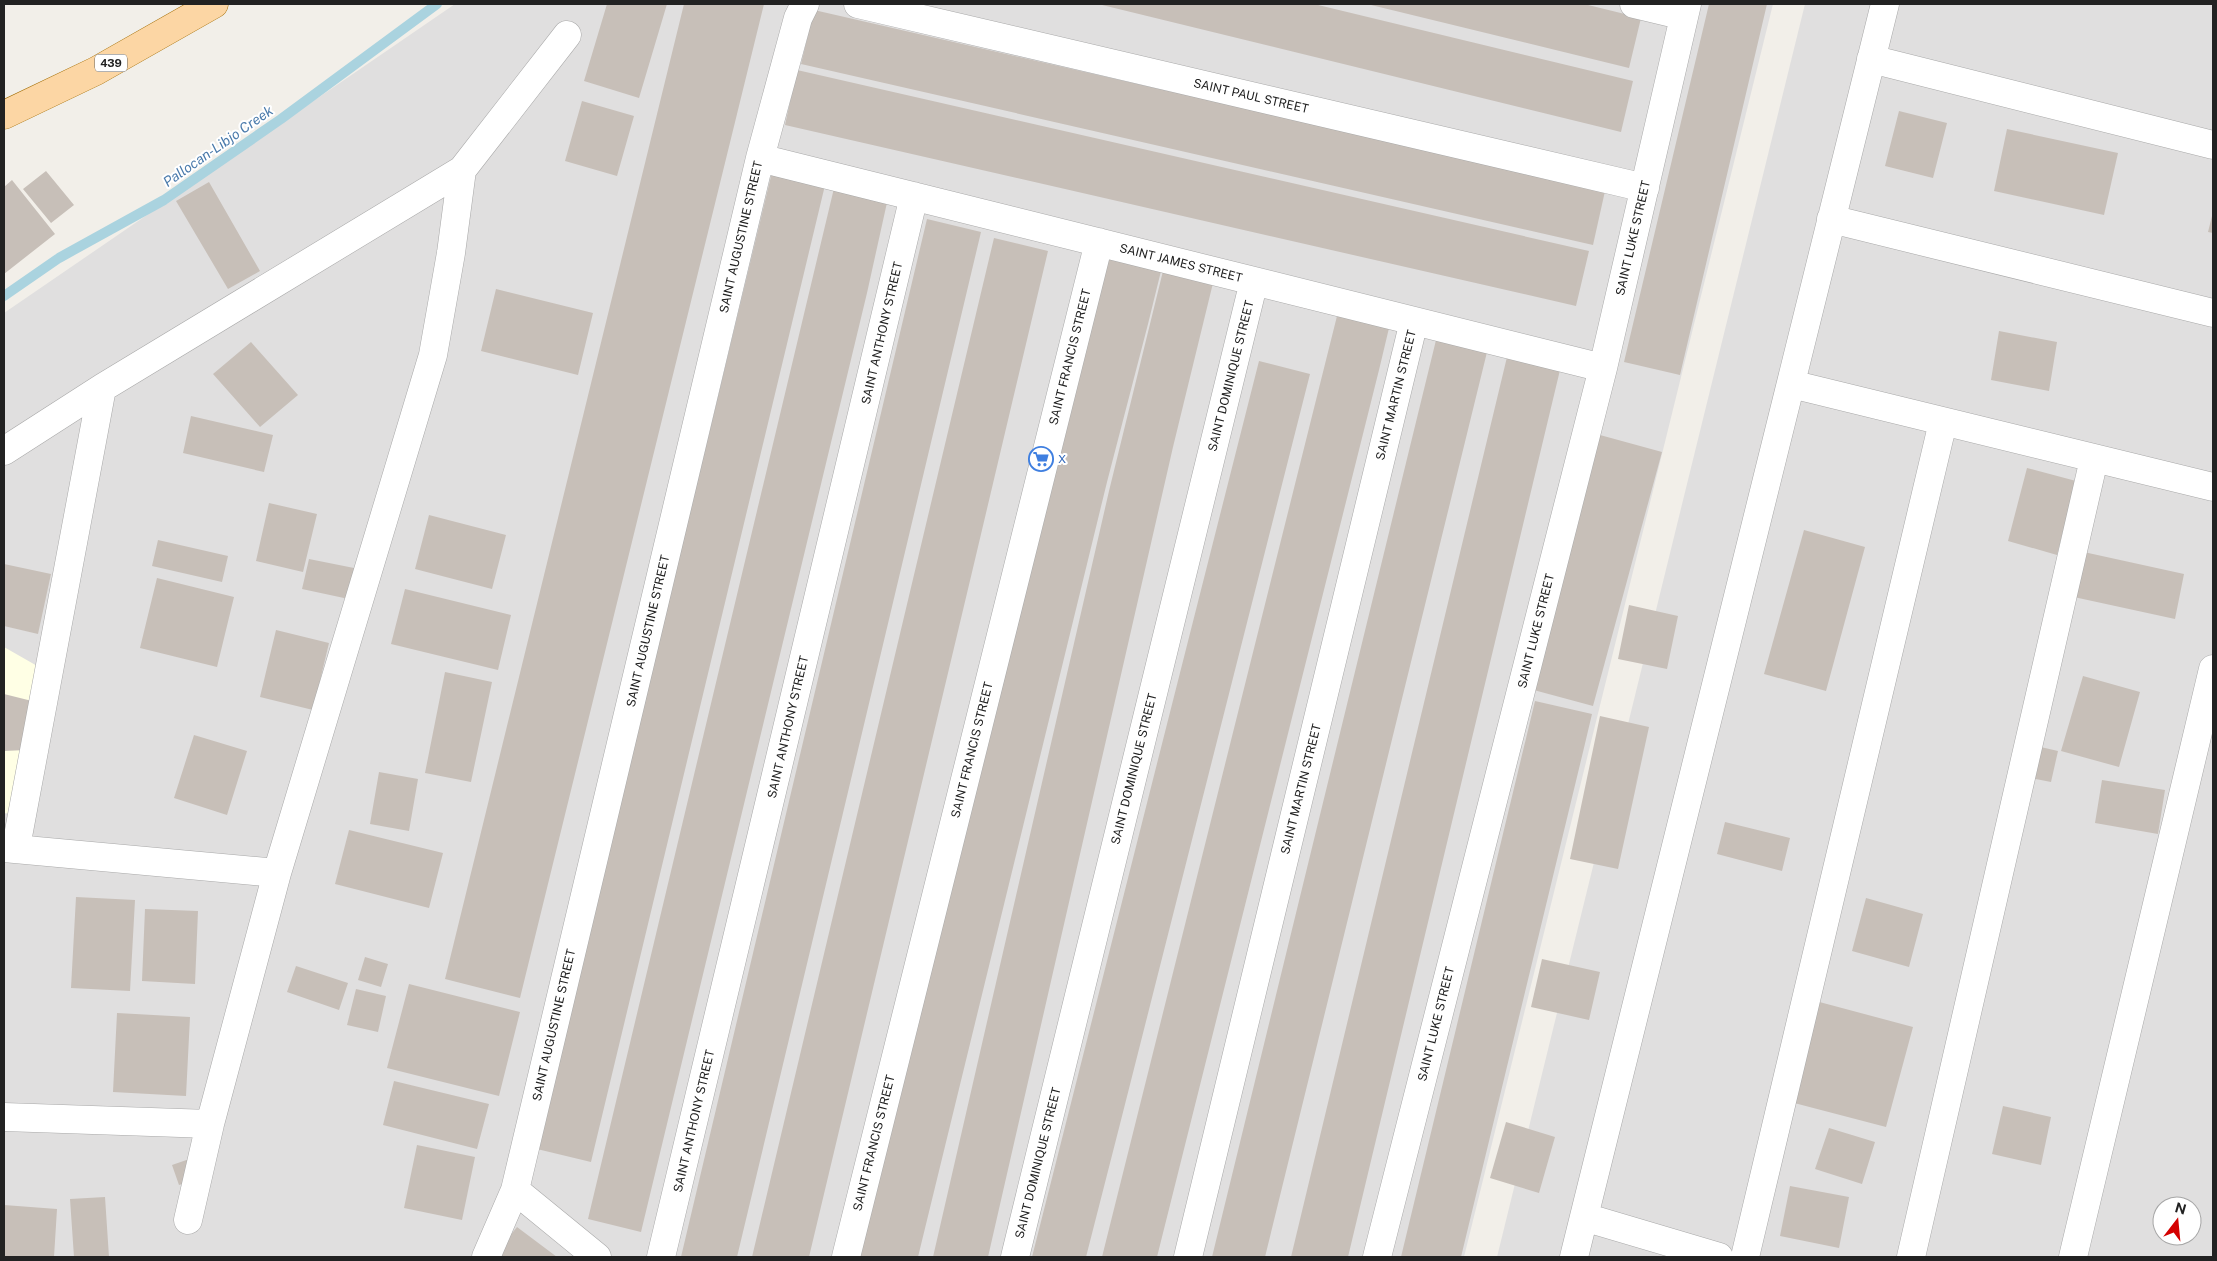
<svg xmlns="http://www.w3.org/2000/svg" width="2217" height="1261" font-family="'Public Sans',sans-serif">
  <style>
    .residential { fill: #e0dfdf; fill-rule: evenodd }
    .education { fill: #ffffe5 }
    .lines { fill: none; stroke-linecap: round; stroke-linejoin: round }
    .stream { stroke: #aad3df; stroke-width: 10 }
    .building { fill: #c7bfb8 }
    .street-casing { stroke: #a9a9a9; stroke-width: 29 }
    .primary-casing { stroke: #a06b00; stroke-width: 29 }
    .street { stroke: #fff; stroke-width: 28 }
    .primary { stroke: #fcd6a4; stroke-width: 28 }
    .labels { text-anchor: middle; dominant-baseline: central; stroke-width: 4; stroke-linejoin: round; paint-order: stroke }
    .shield { fill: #fff; stroke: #646464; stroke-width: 1 }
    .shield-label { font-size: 11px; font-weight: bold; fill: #222 }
    .street-label { font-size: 12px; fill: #222; stroke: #fff }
    .shop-label { font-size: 12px; fill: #366cbe; stroke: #fff; text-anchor: start }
    .water-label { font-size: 14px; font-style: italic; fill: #4a7aab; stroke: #fff }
  </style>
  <rect width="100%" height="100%" fill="#f2efe9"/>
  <path class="residential" d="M455 4H1773L1464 1257H4V313Z
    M1805 4H2213V1257H1497ZM2162 1206H2192V1236H2162Z"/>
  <path class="education" d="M4 647 46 671 10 814 4 813Z"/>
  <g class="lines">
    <path class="stream" d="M4 296 59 258 164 200 281 119 437 4"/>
  </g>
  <path class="building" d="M607 4H667L639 98 584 81Z
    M684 4H764L520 998 445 979Z
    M1098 4H1314L1633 81 1621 132Z
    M1367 4H1584L1641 18 1629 68Z
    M1709 4H1767L1680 375 1624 362Z
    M814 10 1605 191 1593 245 801 64Z
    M797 70 1589 251 1576 306 785 125Z
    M582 101 634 116 617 176 565 161Z
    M1899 111 1947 123 1933 178 1885 166Z
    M2007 129 2118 153 2104 215 1994 191Z
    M773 168 826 181 591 1162 537 1149Z
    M46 171 74 205 51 223 23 189Z
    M12 180 55 234 4 274V187Z
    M209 182 260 271 228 289 176 201Z
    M835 184 888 198 867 293 641 1232 588 1219Z
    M2213 212V233L2208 232Z
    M927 219 981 232 843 813 737 1257H681Z
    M994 238 1048 251 973 568 809 1257H752Z
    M1106 258 1161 271 1148 324 1107 482 918 1257H860Z
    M1163 271 1213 283 1173 447 988 1257H933L1109 491Z
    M496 289 593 313 578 375 481 351Z
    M1337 316 1389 328 1379 370 1157 1257H1102Z
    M1999 331 2057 342 2049 391 1991 380Z
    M1437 336 1488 348 1451 499 1265 1257H1212Z
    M251 342 298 395 260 427 213 374Z
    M1507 357 1560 370 1348 1257H1291Z
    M1259 361 1310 374 1120 1124 1086 1257H1032Z
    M191 416 273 435 264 472 183 453Z
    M1600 435 1662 452 1593 706 1530 689Z
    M2027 468 2076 481 2057 555 2008 541Z
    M269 503 317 514 303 572 256 561Z
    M429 515 506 535 492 589 415 569Z
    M1804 530 1865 547 1826 691 1764 674Z
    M158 540 228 556 222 582 152 566Z
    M2070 549 2184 574 2175 619 2060 594Z
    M309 559 364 570 358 601 302 589Z
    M4 564 51 574 38 634 4 626Z
    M157 578 234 597 217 667 140 648Z
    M405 589 511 615 498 670 391 644Z
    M1629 605 1678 616 1667 669 1618 659Z
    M276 630 329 643 313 710 260 697Z
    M445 672 492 682 471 782 425 773Z
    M2083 676 2140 692 2119 767 2061 751Z
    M4 694 36 702 26 750 4 751Z
    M1535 701 1592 714 1583 752 1461 1257H1401Z
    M1600 716 1649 727 1618 869 1570 859Z
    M194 735 247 751 227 815 174 798Z
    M2023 743 2058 751 2051 782 2016 775Z
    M379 772 418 779 409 831 370 824Z
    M2102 780 2165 790 2158 834 2095 823Z
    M1725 822 1790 838 1782 871 1717 854Z
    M349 830 443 853 429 908 335 884Z
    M76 897 135 900 130 991 71 988Z
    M1866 898 1923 914 1909 967 1852 951Z
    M145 909 198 911 195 984 142 981Z
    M365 957 388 964 381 987 358 980Z
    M1542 959 1600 972 1589 1020 1531 1007Z
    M296 966 348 983 339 1010 287 992Z
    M409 984 520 1012 499 1096 387 1068Z
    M356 989 386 996 378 1032 347 1025Z
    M1797 996 1913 1027 1886 1127 1771 1097Z
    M117 1013 190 1017 186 1096 113 1092Z
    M394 1081 489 1104 477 1149 383 1125Z
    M2003 1106 2051 1117 2041 1165 1992 1154Z
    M1506 1122 1555 1137 1539 1193 1490 1178Z
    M1829 1128 1875 1142 1862 1184 1815 1169Z
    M417 1145 475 1157 462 1220 404 1208Z
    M198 1156 204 1177 179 1185 172 1165Z
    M1790 1186 1849 1197 1839 1248 1780 1236Z
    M105 1197 109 1257H74L70 1199Z
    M4 1205 57 1209 54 1257H4Z
    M517 1227 557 1257H493Z"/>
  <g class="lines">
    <defs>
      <path id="street" d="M858 4 1645 188
        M1634 4 1684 16
        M1871 59 2213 145
        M760 158 1603 368
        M1831 219 2213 313
        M1791 384 2213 487
        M4 451 102 388 462 170 567 35
        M16 847 102 388
        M4 848 277 873
        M4 1117 210 1124
        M515 1190 597 1257
        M1584 1217 1719 1257
        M188 1220 210 1124 277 873 433 355 451 253 462 170
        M486 1257 515 1190 760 158 798 18 805 4
        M661 1257 914 196
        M846 1257 1099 242
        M1015 1257 1254 281
        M1188 1257 1414 321
        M1377 1257 1603 368 1687 4
        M1574 1257 1885 4
        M1745 1257 1943 422
        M1911 1257 2094 459
        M2073 1257 2213 669"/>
      <path id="primary" d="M4 115 96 71 214 4"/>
    </defs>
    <use href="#street" class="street-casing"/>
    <use href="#primary" class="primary-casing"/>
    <use href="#street" class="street"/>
    <use href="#primary" class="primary"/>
  </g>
  <defs>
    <symbol id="supermarket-ring" viewBox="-11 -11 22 22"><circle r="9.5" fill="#fff" stroke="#3f7fe0" stroke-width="1.5"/><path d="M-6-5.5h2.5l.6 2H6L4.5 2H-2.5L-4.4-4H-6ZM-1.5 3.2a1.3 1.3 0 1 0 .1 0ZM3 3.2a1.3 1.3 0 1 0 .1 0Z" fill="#3f7fe0"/></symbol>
  </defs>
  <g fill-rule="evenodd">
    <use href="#supermarket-ring" x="1027" y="445" width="28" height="28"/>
  </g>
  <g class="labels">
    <rect class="shield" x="95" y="54.5" width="32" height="17" rx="4"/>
    <g class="shield-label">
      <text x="111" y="63">439</text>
    </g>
    <g class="street-label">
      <text transform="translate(1251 96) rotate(13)">SAINT PAUL STREET</text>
      <text transform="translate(741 237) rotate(-77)">SAINT AUGUSTINE STREET</text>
      <text transform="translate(1633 238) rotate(-77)">SAINT LUKE STREET</text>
      <text transform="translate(1181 263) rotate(14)">SAINT JAMES STREET</text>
      <text transform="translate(882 333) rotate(-77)">SAINT ANTHONY STREET</text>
      <text transform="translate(1070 357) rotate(-76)">SAINT FRANCIS STREET</text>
      <text transform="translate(1231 376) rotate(-76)">SAINT DOMINIQUE STREET</text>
      <text transform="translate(1396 395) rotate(-76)">SAINT MARTIN STREET</text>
      <text transform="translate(648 631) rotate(-77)">SAINT AUGUSTINE STREET</text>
      <text transform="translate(1536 631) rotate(-76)">SAINT LUKE STREET</text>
      <text transform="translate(788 727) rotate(-77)">SAINT ANTHONY STREET</text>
      <text transform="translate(972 750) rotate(-76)">SAINT FRANCIS STREET</text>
      <text transform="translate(1134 769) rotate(-76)">SAINT DOMINIQUE STREET</text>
      <text transform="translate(1301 789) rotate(-76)">SAINT MARTIN STREET</text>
      <text transform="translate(1436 1024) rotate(-76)">SAINT LUKE STREET</text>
      <text transform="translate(554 1025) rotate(-77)">SAINT AUGUSTINE STREET</text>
      <text transform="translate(694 1121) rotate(-77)">SAINT ANTHONY STREET</text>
      <text transform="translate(874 1143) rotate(-76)">SAINT FRANCIS STREET</text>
      <text transform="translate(1038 1163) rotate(-76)">SAINT DOMINIQUE STREET</text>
    </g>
    <g class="shop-label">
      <text x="1058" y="459">X</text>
    </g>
    <g class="water-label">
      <text transform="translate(218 146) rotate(-35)">Pallocan-Libjo Creek</text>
    </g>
  </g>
  <rect width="2217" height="1261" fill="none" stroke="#222222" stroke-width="10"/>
  <g transform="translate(2177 1221) rotate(16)"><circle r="24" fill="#ffffff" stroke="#a7a7a7"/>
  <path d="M0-4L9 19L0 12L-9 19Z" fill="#d40000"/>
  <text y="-8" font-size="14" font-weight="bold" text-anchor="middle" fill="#222222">N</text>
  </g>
</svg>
